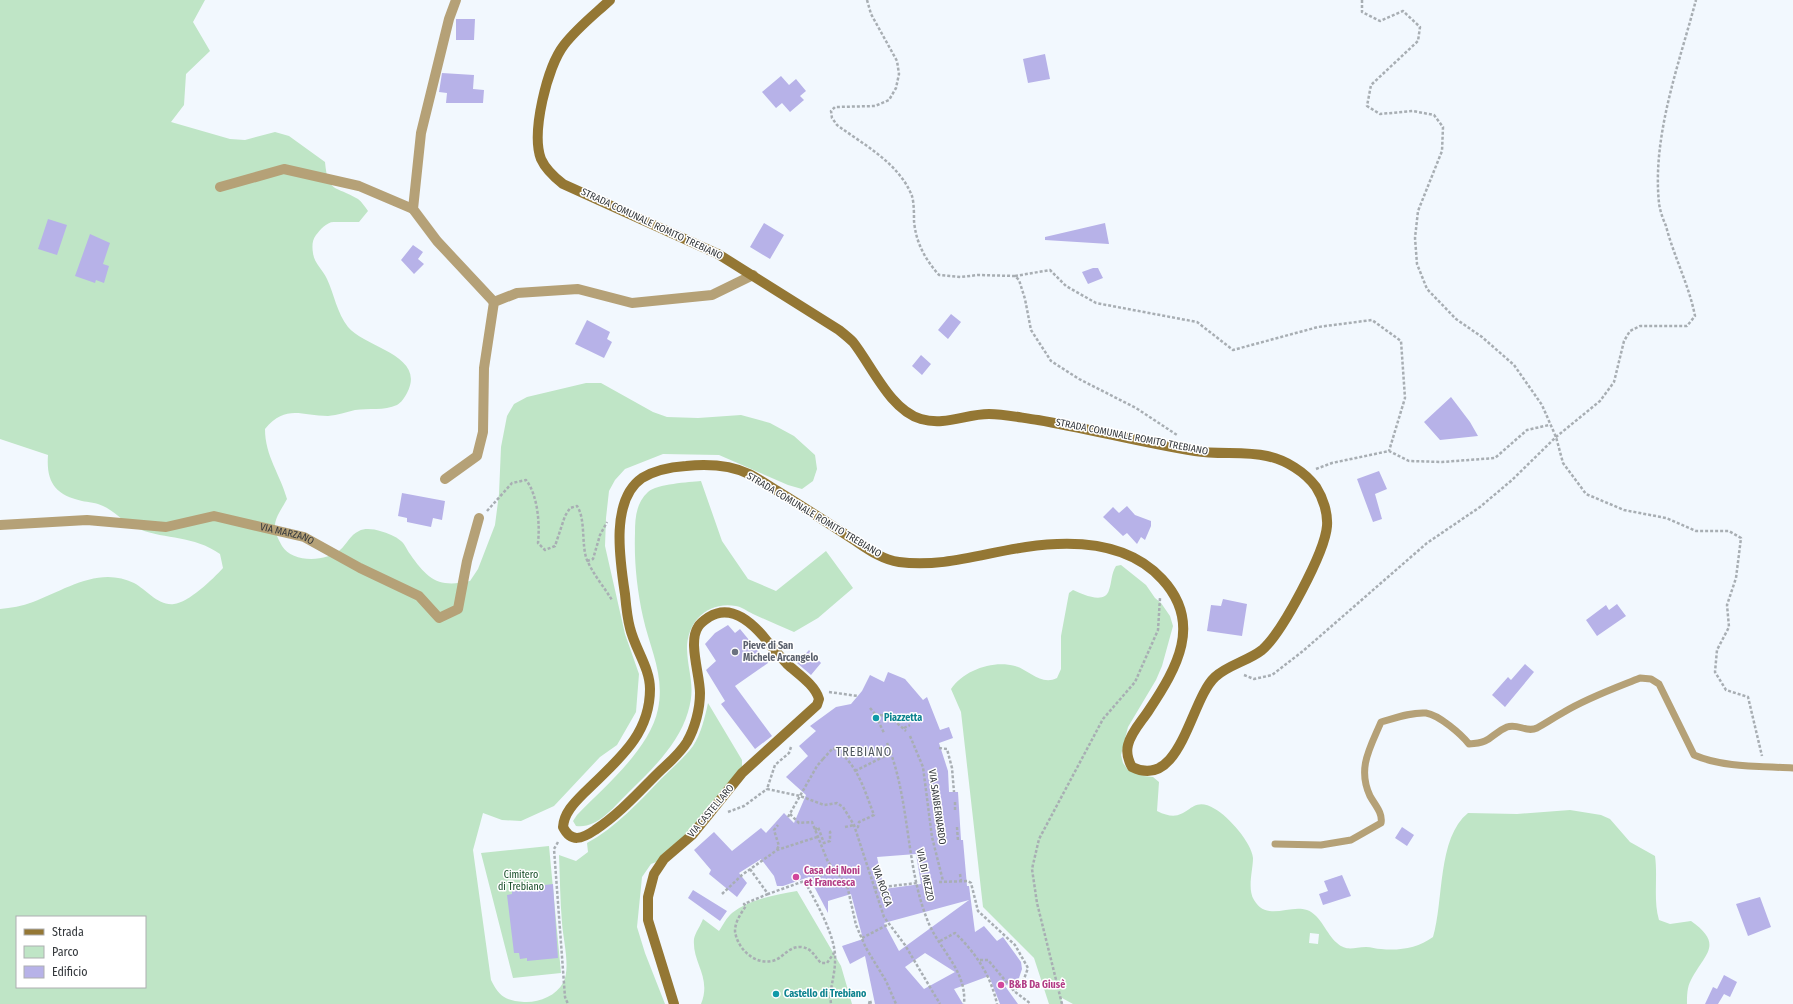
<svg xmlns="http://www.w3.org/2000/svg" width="1793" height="1004" font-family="'Fira Sans Condensed',sans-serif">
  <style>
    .green { fill: #bfe5c6; fill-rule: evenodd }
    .building { fill: #b7b2e8; fill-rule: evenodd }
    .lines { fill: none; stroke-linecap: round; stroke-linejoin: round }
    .path { stroke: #a8aeb3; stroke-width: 2.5; stroke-dasharray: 3 2; stroke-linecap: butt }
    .lane { stroke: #b5a177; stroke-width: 7 }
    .street { stroke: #b5a177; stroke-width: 10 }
    .secondary { stroke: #947734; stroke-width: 10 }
    .worship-dot { fill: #6b7280; stroke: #fff; stroke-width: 1.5 }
    .culture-dot { fill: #0f9aa8; stroke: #fff; stroke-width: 1.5 }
    .hotel-dot { fill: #d1479c; stroke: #fff; stroke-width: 1.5 }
    .labels { text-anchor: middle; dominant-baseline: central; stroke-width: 3; stroke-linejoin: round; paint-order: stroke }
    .street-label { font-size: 10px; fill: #34383c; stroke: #fff }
    .worship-label { font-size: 10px; font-weight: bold; fill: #5b616d; stroke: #fff; text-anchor: start }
    .culture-label { font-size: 10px; font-weight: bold; fill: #0d838f; stroke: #fff; text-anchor: start }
    .hotel-label { font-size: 10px; font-weight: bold; fill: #b23c85; stroke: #fff; text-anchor: start }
    .park-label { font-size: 10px; fill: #104823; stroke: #fff }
    .quarter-label { font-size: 12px; letter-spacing: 1px; fill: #4f575f; stroke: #fff }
  </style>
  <rect width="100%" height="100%" fill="#f2f8fe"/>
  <path class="green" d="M0 0H205L193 22 210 51 186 74 184 105 171 122 230 139 245 140 275 132 289 136 325 162C328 194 335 185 358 199 362 202 365 207 368 211L359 222C351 222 343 222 335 222 327 221 320 230 316 235 312 240 312 247 313 253 314 263 323 270 327 279 334 294 337 313 348 327 365 348 427 355 407 393 405 397 401 403 397 405 384 411 369 408 355 410 346 412 338 415 328 416 301 416 286 404 265 429 265 456 280 474 287 499 276 519 269 524 282 546 292 563 326 562 340 550 347 544 350 535 359 531 364 528 374 529 380 531 388 533 395 536 401 541 405 544 407 550 410 554 428 580 439 588 470 581L478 569 495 525 499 494 501 447 507 416 514 404 527 397 586 383H601L653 412 667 417 698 418 741 415 770 423 794 436 815 455 817 469 813 481 802 489 788 485 719 455 663 454 625 469 615 480 609 491 606 518 605 546 625 634 639 674 636 712 617 745 600 757 554 806 521 821 502 820 483 813 473 850 491 980C499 996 505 1001 524 1002 538 1003 556 996 563 983 571 969 563 939 562 923 560 900 560 878 559 855L576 861 588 852 587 843C616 827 638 803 661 779 671 769 684 758 693 746 701 734 705 717 708 703L742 760V773L664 859 651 864 642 877 637 927 645 953 665 1004H0V609C11 608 22 606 33 602 57 593 82 577 108 577 117 577 126 579 134 583 147 590 158 606 174 604 188 603 213 579 223 568L220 554C193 535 167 540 139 529 125 524 116 512 103 506 97 503 88 502 82 501 55 495 46 482 48 455L0 439ZM17 917H145V987H17Z
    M701 481 722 541 748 579 776 591 826 551 853 588 818 618 794 632C780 626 766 620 753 614 747 611 742 607 736 606 707 601 687 622 687 649 688 674 696 686 688 712 678 746 649 772 625 796 612 809 596 829 576 826L573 821 577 815C605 786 650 749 658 709 665 675 650 649 643 617 637 589 634 562 635 533 635 518 636 503 648 492 657 484 689 482 701 481Z
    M1121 565 1146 585 1155 598 1161 603 1170 616 1173 626 1162 666 1156 680 1128 727 1121 755 1123 763 1128 770 1144 776 1153 777 1159 782 1157 811C1190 828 1187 792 1215 809 1228 816 1252 843 1253 858 1253 870 1247 889 1254 900 1267 922 1289 904 1307 910 1321 915 1326 934 1337 943 1347 952 1354 947 1366 947 1371 947 1376 949 1381 949 1399 951 1418 948 1433 937 1444 901 1437 838 1468 813L1517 814 1570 810 1601 815 1610 819 1630 842 1655 856C1658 877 1653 900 1659 920L1670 924 1691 921C1725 945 1704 954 1691 980 1687 987 1687 996 1687 1004H1073L1062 998 1061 1004H1049L1034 958 983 907 961 712 951 689C964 670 993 660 1015 666 1029 670 1041 686 1057 678L1061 669V636L1069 593 1073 590C1082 594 1105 605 1109 590 1112 582 1111 574 1116 566ZM1310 933 1319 934 1318 944 1309 943Z
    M549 846 561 973 513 978 481 853Z
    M797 891 841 966 852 1004H701C712 977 692 963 694 939 695 933 701 925 703 919L719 931C723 925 727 917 732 913 750 899 775 895 797 891Z"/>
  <path class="building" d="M456 19H475L474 40H456Z
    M1045 54 1050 79 1028 83 1023 59Z
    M442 73 474 75 473 89 484 90 483 103H446L447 93 439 92Z
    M781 76 789 85 796 79 806 91 800 96 804 100 790 112 782 103 776 108 762 92Z
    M48 219 67 225 57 255 38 249Z
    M764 223 784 235 770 259 750 247Z
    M1105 223 1109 244 1045 240V237Z
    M90 234 110 243 103 264 109 266 104 283 96 280 95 283 75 276Z
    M413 245 423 252 418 259 424 264 414 274 401 260Z
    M1093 268H1098L1103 278 1088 284 1082 272Z
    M951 314 961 322 948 339 938 330Z
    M587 320 610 332 607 339 612 342 604 358 575 344Z
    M921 355 931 364 922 375 912 366Z
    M1451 397 1470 422 1478 436 1440 440 1424 422Z
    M1379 471 1387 489 1375 494 1382 519 1373 522 1357 479Z
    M402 493 445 501 442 520 433 518 431 527 407 522V518L398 516Z
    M1127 506 1135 515 1151 521V526L1145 540 1141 537 1137 544 1127 533 1123 536 1103 517 1113 507 1119 513Z
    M1223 599 1247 604 1242 636 1207 631 1211 605 1221 606Z
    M1617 604 1626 616 1597 636 1586 620 1606 605 1609 610Z
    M728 625 735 633 740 629 768 663 735 686 772 736 755 749 721 704 725 701 706 670 716 661 705 644 715 633Z
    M809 650 821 663 811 675 797 663Z
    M1525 664 1534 672 1505 707 1492 695 1508 677 1511 680Z
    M888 672 905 679 923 700 927 697 940 730 949 727 953 738 939 743 948 771 949 792H958L961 840H963L967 886H969L975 932 984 926 997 941 1003 937 1021 962 1022 969 1019 978 1005 986 1018 1004H1000L989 976 954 989 963 1004H875L865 956 850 964 842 946 863 939 851 894 828 901V913L809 877 783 886H777L774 876 761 859 739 873 747 883 737 897 709 874 711 870 694 850 714 832 732 851 761 828 766 833 784 813 794 823 806 795 786 777 808 756 799 746 816 731 810 726 836 707 851 704 862 691 870 675 884 682ZM916 854 921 884 884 889 877 857ZM969 900 899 951 884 923ZM925 953 955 972 924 989 905 967Z
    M1402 827 1414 835 1407 846 1395 838Z
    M1342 875 1351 896 1323 905 1319 894 1328 891 1324 881Z
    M553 884 558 958 527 961V958L520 959 519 953H514L507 895 512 894V889Z
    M693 890 727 911 720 921 688 898Z
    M1760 897 1771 927 1748 936 1736 904Z
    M1724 975 1737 982 1730 997 1724 994 1718 1004H1705L1713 987 1717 989Z"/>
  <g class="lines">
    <path class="path" d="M867 0 871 14 897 61 899 74 896 88 889 100 875 106 835 107 831 111 832 118 837 125C864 145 899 163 912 196 914 203 914 213 914 221 916 243 925 259 939 275L961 277 978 275 1015 276 1019 280 1025 299 1031 330 1051 361 1079 379 1136 408 1177 435
      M1362 0V12L1380 21 1403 11 1420 27 1418 41 1371 85 1367 106 1380 114 1413 111 1434 115 1443 127 1442 151 1418 211 1415 238 1417 264 1427 289 1456 319 1482 337 1514 365 1542 405 1556 437 1563 463 1586 494 1624 510 1666 518 1696 531H1729L1741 538 1736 578 1727 605 1729 627 1717 650 1715 672 1726 690 1748 697 1762 756
      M1015 276 1050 270 1066 286 1096 303 1197 322 1233 350 1318 327 1372 320 1401 341 1405 398 1389 451
      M1316 469 1332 463 1389 451 1409 461 1442 462 1495 458 1527 430 1549 425
      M487 511 512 483 526 480C538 495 540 525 538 543L545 550 555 546 565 516 570 508 577 506C586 519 581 545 587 560 593 574 604 587 612 600
      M587 561 593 559 600 535 607 522
      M1244 675 1254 679 1272 675 1303 651 1427 543 1480 507 1512 480 1556 437 1600 401 1614 382 1624 341 1630 331 1640 326H1687L1695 316C1689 285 1674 257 1666 226 1663 219 1660 211 1659 203 1652 136 1679 64 1696 0
      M829 692 858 696
      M870 708 875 714 884 733
      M875 714 890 717 906 731
      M904 728 910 725
      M910 736 923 767 932 837 943 881
      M887 743C911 801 905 868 929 924 941 951 967 972 964 1004
      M791 747 789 753 775 765 767 789 800 796 824 805 837 803 843 807 854 825 884 917 905 945 940 1004
      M939 748 947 749 952 768 954 792
      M823 759 833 748C857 761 865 792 874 815L859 822 858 827 855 828
      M855 771 891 753
      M955 802V812
      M728 812 744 806 767 789
      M790 814 799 823 812 822 828 862 847 885 856 925 866 948 886 981 896 1004
      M788 817 817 766 823 759
      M845 827 854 825
      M957 827 958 841
      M815 830 818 827 824 843 830 841V832L833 831
      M558 842 554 849 565 997 568 1004
      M777 849 779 846 774 830 778 825
      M750 869 768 894 835 870
      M960 874 961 881
      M805 882C816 902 837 938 835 961 835 976 829 989 831 1004
      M939 882 968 881 971 883 978 911 1015 945 1028 968 1024 979 1014 991
      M874 888 917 883
      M722 894 742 875 777 850 817 837
      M768 894 744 904 746 906C741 913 735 922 735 931 737 948 754 965 772 961 783 959 788 946 801 947 812 948 814 956 821 963H827L834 953
      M862 938 889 924
      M940 941 955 933C976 953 991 976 997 1004
      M980 960H988L1014 991 1031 1004
      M869 1004 870 1000 871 1004
      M1062 1004 1037 903 1032 869 1039 839 1103 719 1135 682 1158 630 1160 598"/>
    <path class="lane" d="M1275 844 1321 845 1351 840 1381 823C1383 813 1375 805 1370 796 1357 768 1370 748 1381 722 1395 718 1411 712 1426 713 1439 715 1461 734 1469 744 1493 743 1490 734 1507 727 1518 723 1526 733 1537 728 1546 723 1555 717 1564 712 1587 698 1615 688 1640 678L1651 679 1659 684 1694 755C1724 768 1761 766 1793 768"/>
    <g class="street">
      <path d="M456 0 449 19 421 133 413 209 437 241 494 302"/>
      <path d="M220 187 284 169 359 186 413 209"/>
      <path d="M445 479 477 456 483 432 484 368 494 302 517 293 578 289 632 303 712 295 753 275"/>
      <path id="s1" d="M0 525 87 520 166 527 214 516 304 537 360 568 419 596 439 618 458 609 467 561 479 518"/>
    </g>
    <path class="secondary" d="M610 0C595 14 577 28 564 45 547 67 531 133 541 159 546 170 554 177 563 184L718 254 839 330C844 334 849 338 853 342 872 366 890 410 921 419 945 426 966 414 989 414 1005 414 1022 418 1038 420 1091 429 1142 443 1195 451 1218 455 1244 451 1267 456 1286 460 1305 472 1316 487 1323 498 1328 513 1327 526 1325 552 1282 633 1262 650 1248 661 1228 665 1215 677 1190 700 1181 791 1132 767 1128 760 1126 753 1128 745 1131 732 1142 721 1149 710 1177 668 1203 623 1162 579 1128 542 1073 540 1026 547 984 553 942 568 899 562 879 559 864 546 848 536 825 521 802 506 779 492 769 486 759 479 749 474 730 465 706 464 686 466 671 467 655 470 642 478 610 500 620 561 625 594 626 605 627 617 630 628 635 649 650 668 650 689 650 737 615 762 584 793 574 803 564 813 563 827 571 843 582 839 595 830 618 815 637 794 656 775 666 765 679 755 687 742 695 728 700 709 700 693 700 675 688 642 698 627 700 623 706 619 709 617 730 604 750 621 763 636 771 646 779 655 787 664 798 674 815 685 819 699L817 705 742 773 692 835 664 859 654 874 648 897V920L674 1004"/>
  </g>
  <circle class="worship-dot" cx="735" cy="652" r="4"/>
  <g class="culture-dot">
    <circle cx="876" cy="718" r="4"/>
    <circle cx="776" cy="994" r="4"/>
  </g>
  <g class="hotel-dot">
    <circle cx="796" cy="877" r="4"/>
    <circle cx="1001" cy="985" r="4"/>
  </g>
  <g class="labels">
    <g class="street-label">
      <text transform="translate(652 224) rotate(25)">STRADA COMUNALE ROMITO TREBIANO</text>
      <text transform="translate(1132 437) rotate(11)">STRADA COMUNALE ROMITO TREBIANO</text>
      <text transform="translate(814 515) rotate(31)">STRADA COMUNALE ROMITO TREBIANO</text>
      <text stroke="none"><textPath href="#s1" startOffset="291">VIA MARZANO</textPath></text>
      <text transform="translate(937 807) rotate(82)">VIA SANBERNARDO</text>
      <text transform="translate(711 811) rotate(-50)">VIA CASTELLARO</text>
      <text transform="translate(925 875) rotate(78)">VIA DI MEZZO</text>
      <text transform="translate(882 886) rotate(71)">VIA ROCCA</text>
    </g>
    <g class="worship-label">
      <text x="743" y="646">Pieve di San<tspan x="743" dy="12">Michele Arcangelo</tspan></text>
    </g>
    <g class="culture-label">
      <text x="884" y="718">Piazzetta</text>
      <text x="784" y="994">Castello di Trebiano</text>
    </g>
    <g class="hotel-label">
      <text x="804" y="871">Casa dei Noni<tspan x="804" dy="12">et Francesca</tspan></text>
      <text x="1009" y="985">B&amp;B Da Giusè</text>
    </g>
    <g class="park-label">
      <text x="521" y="875">Cimitero<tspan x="521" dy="12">di Trebiano</tspan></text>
    </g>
    <g class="quarter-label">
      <text x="864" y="752">TREBIANO</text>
    </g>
  </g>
  <rect x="16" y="916" width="130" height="72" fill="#ffffff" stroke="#aeafb1"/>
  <rect x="24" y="929" width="20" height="6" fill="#947734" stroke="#aeafb1"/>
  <text x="52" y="936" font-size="12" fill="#34383c">Strada</text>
  <rect x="24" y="946" width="20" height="12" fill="#bfe5c6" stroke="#aeafb1"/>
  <text x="52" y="956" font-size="12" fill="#34383c">Parco</text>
  <rect x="24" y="966" width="20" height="12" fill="#b7b2e8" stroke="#aeafb1"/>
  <text x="52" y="976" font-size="12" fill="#34383c">Edificio</text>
</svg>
